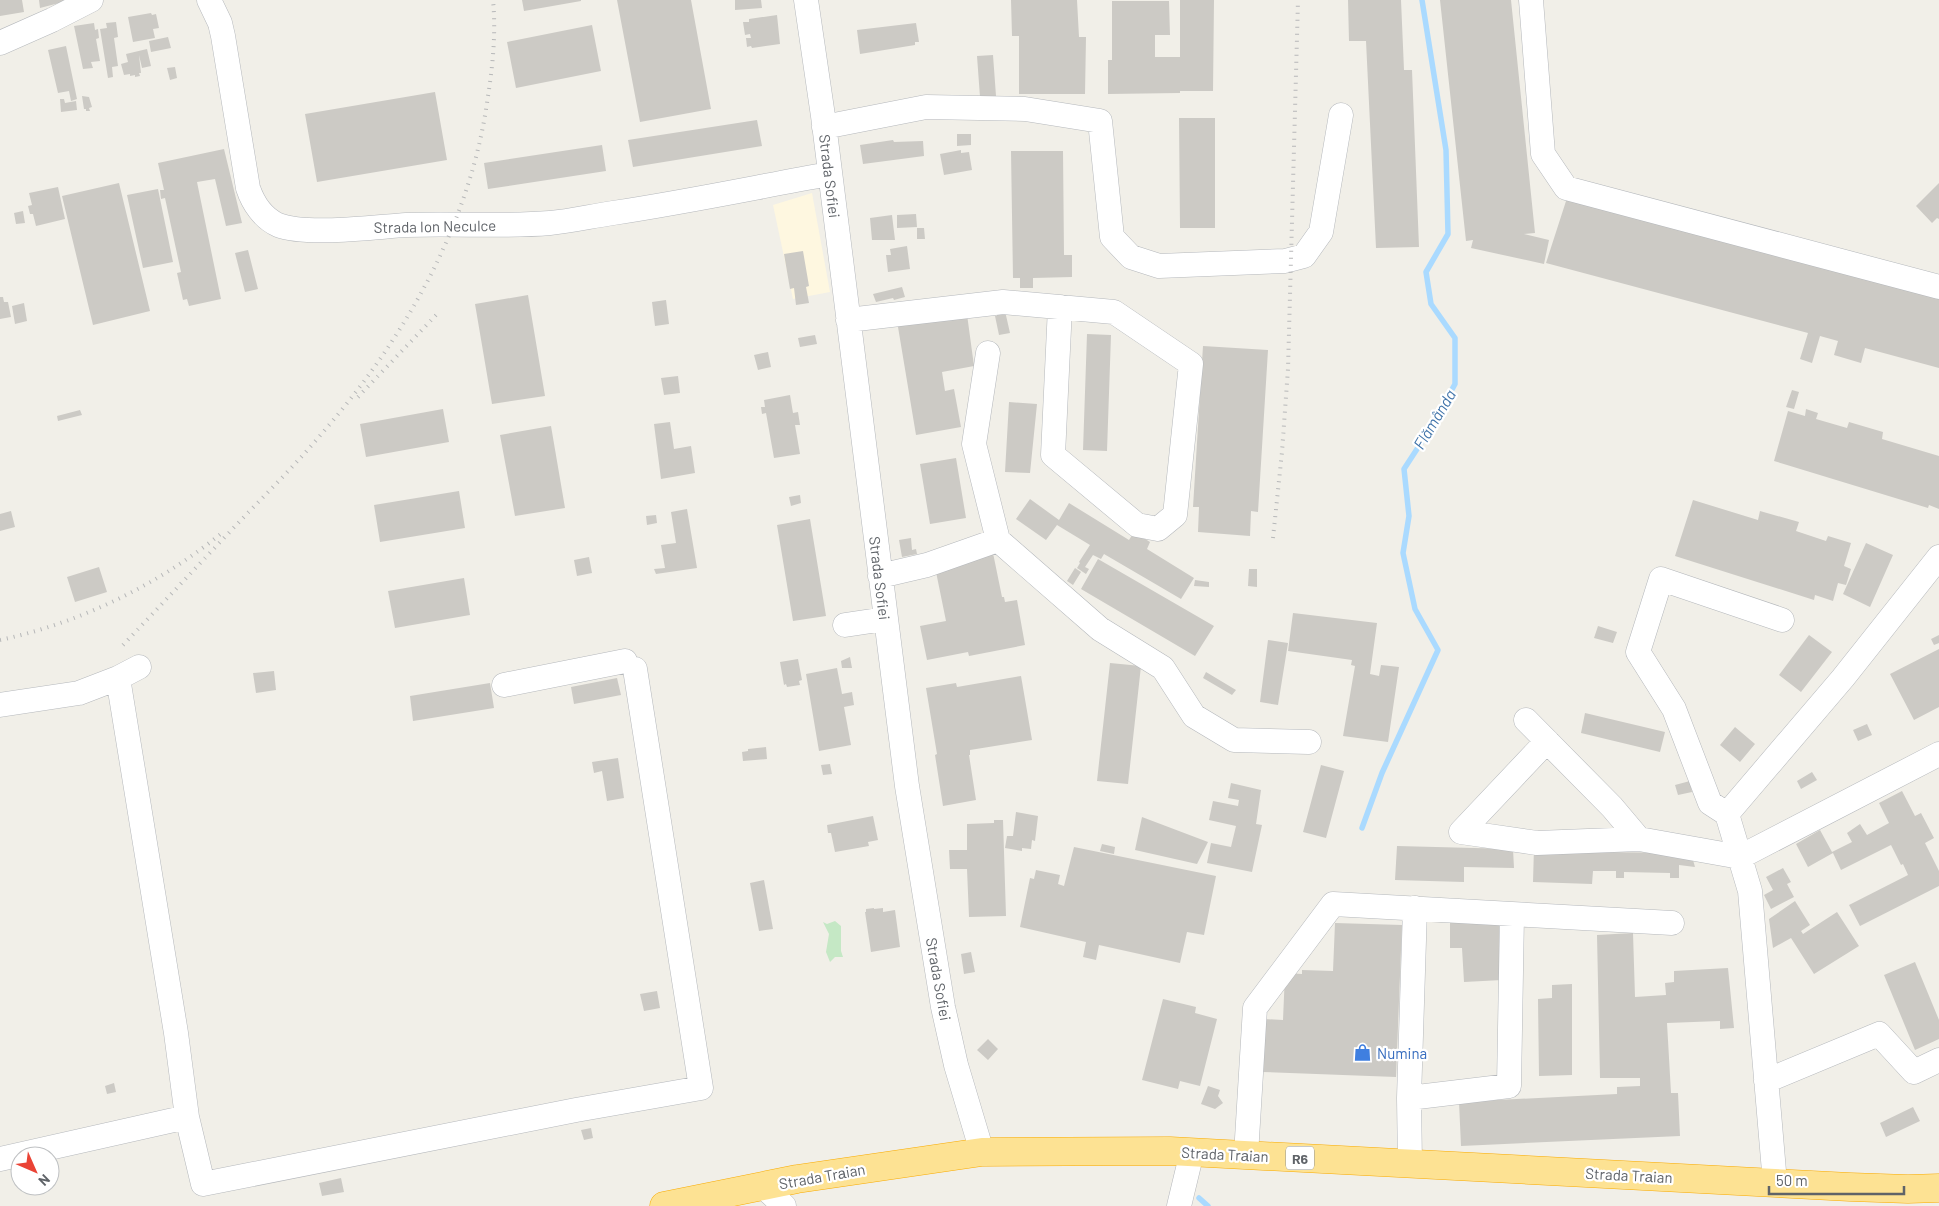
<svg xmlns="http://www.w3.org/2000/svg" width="1939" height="1206" font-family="Barlow,sans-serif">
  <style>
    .commercial { fill: #fef7e0 }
    .green { fill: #c5e8c5 }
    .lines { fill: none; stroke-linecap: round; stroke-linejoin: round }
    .stream { stroke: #aadaff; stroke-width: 5.5 }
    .building { fill: #cccac5 }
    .minor-casing { stroke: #b5b8bc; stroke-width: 25 }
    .highway-casing { stroke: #f9ab00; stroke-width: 29 }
    .minor { stroke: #fff; stroke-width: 24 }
    .highway { stroke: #fde293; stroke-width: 28 }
    .rail { stroke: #b6b7b8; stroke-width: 4; stroke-dasharray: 1 6; stroke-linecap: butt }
    .labels { text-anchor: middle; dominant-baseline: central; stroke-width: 4.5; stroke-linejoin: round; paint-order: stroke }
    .shield { fill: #fff; stroke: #8f9295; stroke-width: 1 }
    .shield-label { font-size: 14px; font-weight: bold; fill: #5f6368 }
    .street-label { font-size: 15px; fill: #5f6368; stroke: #fff }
    .shop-label { font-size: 15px; fill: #366cbe; stroke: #fff; text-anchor: start }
    .water-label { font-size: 16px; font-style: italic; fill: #4174aa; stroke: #fff }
  </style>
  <rect width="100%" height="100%" fill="#f1efe8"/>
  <path class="commercial" d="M812 193 830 292 793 299 773 205Z"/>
  <path class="green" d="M835 921 841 926V951L843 957H835L830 962 826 952 829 934 823 922 827 924Z"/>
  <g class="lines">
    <path class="stream" d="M1362 828 1382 773 1438 650 1415 609 1403 553 1409 516 1404 469 1432 426 1455 384V338L1431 304 1426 272 1448 234 1446 150 1422 0
      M1199 1198 1208 1206"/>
  </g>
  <path class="building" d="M0 0H22L24 12 0 16Z
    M39 0H63V2L40 8Z
    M522 0H581V1L524 11Z
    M617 0H691L711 109 640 122Z
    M735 0H761L762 8 735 10Z
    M1011 0H1077L1079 37H1086L1085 94H1019V36H1012Z
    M1180 0H1214L1213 91H1180V93L1108 94V60H1112V1H1169L1170 35H1155V57H1180Z
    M1348 0H1401L1404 70H1412L1419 247 1376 248 1366 41H1349Z
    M1440 0H1511L1535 233 1524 234 1549 240 1544 264 1471 248 1473 240 1466 241Z
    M151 13 152 15 156 14 159 28 153 29 155 38 133 42 128 17Z
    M777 15 780 44 752 48 751 46 747 47 746 38H751L750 34 745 35 743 22H749V19Z
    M116 22 118 37 114 38 118 66 112 67 113 77 108 78 100 29 107 28 106 23Z
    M94 23 95 30 98 29 99 38 96 39 100 61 91 62 93 68 83 69 74 26Z
    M916 23 919 42H915V45L860 54 857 30Z
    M592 25 601 71 516 88 507 42Z
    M168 37 171 48 151 52 149 41Z
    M66 46 77 99 71 101 69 91 58 93 48 50Z
    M147 49 151 66 142 68 139 55 141 73H139L140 76 135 77V75L130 76V74L124 75 121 64 128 62 126 54Z
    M993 55 996 96 980 97 977 56Z
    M175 67 177 78 170 80 167 68Z
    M435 92 447 160 317 182 305 114Z
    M82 96 89 97 92 107 89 108 90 111H86V109H84Z
    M60 99H64L65 103 76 101 77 110 61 112Z
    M1179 118H1215V228H1180Z
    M757 120 762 146 633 167 628 140Z
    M957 134H971V145L957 146Z
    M893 140 894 142 923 141 924 156 863 164 860 145Z
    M602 145 606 171 488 189 484 163Z
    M224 149 242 223 226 226 215 179 197 182 221 299 189 306 187 299 183 300 177 273 181 272 165 198 161 199 160 190H164L158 163Z
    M961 150V153L969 152 972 170 944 175 940 154Z
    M1011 151H1063L1064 255H1072V277L1033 278V288H1020V278H1013Z
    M119 183 150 311 93 325 62 196Z
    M1939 183V219L1937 218 1932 223 1916 206Z
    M58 187 65 219 36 226 33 214H30L28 206 32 205 29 193Z
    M158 189 173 262 143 268 127 195Z
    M1567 198 1939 297V368L1865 348 1861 363 1834 355 1838 341 1820 336 1812 363 1800 359 1808 333 1546 263Z
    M23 211 25 223 16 224 14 213Z
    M916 214 917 227 897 228V215Z
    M892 215 895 240H872L870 218Z
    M917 228H924L925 239H917Z
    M907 246 910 269 888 272 886 255H891L890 249Z
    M248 250 258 289 245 292 235 253Z
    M803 251 809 286 806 287 809 303 796 305 794 288 790 289 784 254Z
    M902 287 905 297 894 300 893 298 876 302 873 294Z
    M528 295 545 396 492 404 475 304Z
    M0 297H3L4 302H8L11 317 0 319Z
    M666 300 669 324 655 326 652 302Z
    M24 303 27 321 15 324 12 306Z
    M966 307 974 366 942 372 945 391 954 389 961 427 916 435 897 321Z
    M1005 311 1010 333 999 335 995 316H997L996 312Z
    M1087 334 1111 335 1107 451 1083 450Z
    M815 335 817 344 800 347 798 338Z
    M1203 346 1268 350 1258 512 1251 511 1250 536 1198 532 1199 507H1193Z
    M768 352 771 367 758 370 754 355Z
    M678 376 680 393 664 395 661 378Z
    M1792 390 1799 392 1794 409 1786 407Z
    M790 395 793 413 798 412 800 425H795L800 454 774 458 766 413 762 414 761 407H765L764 400Z
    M1009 402 1037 404 1030 473 1005 472Z
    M443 409 449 442 366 457 360 424Z
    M1806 409 1818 413 1816 419 1847 428 1849 422 1883 432 1882 439 1939 456V509L1929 505 1928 508 1774 461 1788 411 1805 416Z
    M80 410 82 415 58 421 57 416Z
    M670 422 674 449 691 446 695 473 661 479 654 424Z
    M551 426 565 508 515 516 500 435Z
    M956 458 966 518 930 524 920 464Z
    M459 491 465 528 380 542 374 505Z
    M800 495 801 503 791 506 789 497Z
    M1030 499 1059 520 1069 503 1129 540 1134 532 1150 542 1147 549 1194 578 1181 599 1104 554 1101 559 1093 555 1085 567 1089 569 1086 574 1077 568 1080 563 1079 562 1090 545 1057 525 1046 540 1016 519Z
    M1693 500 1758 520 1760 511 1799 522 1796 531 1826 541 1828 536 1851 543 1844 566 1851 569 1846 585 1838 583 1833 601 1815 595 1814 600 1675 556Z
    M687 509 697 568 656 574 654 569 665 568 661 545 676 543 671 512Z
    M11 511 15 527 0 531V514Z
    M656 515 657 523 647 525 646 516Z
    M810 519 826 616 793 621 777 525Z
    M911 538 912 550 916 549 917 554 902 557 899 540Z
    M1866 543 1893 555 1870 607 1843 594Z
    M993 553 1002 597H1004L1005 602 1017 600 1025 645 969 656 968 652 927 660 920 626 946 621 935 567Z
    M589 557 592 573 577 576 574 560Z
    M1098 559 1214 626 1195 656 1081 589Z
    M99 567 107 592 75 602 67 577Z
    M1075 568 1081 572 1073 585 1067 581Z
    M1249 569H1257V587L1248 586Z
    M464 578 470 615 395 628 388 591Z
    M1195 580 1209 582V587L1194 586Z
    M1293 613 1377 623 1370 674 1379 676 1381 665 1399 667 1388 742 1343 736 1355 666 1351 665 1352 660 1288 651Z
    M1598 626 1617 632 1613 643 1594 638Z
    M1809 635 1832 652 1801 692 1779 675Z
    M1939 635V643L1934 645 1931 639Z
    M1268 640 1288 643 1278 705 1260 702Z
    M1939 649V707L1914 720 1890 674Z
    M850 657 852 668H842L841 661Z
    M798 659 802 680 799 681 800 685 787 687 786 684 784 685 780 662Z
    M1110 663 1141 666 1128 784 1097 781Z
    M837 668 842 694 852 692 854 705 844 707 851 745 819 751 806 674Z
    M274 671 276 690 256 693 253 673Z
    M1206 672 1236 690 1232 695 1203 678Z
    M1021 676 1032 740 970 750V755H969L976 800 943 806 935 755 937 754 926 688 956 683 957 687Z
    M617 678 621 695 574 704 571 687Z
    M490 683 494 708 413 721 410 696Z
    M1585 713 1665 732 1660 752 1581 733Z
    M1867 724 1872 735 1858 741 1853 730Z
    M1735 727 1755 744 1740 762 1720 745Z
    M766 747 767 759 743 761 742 752 748 751V749Z
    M618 758 624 798 607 801 602 771 594 773 592 762Z
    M830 764 832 774 823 775 821 765Z
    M1321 765 1344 771 1326 838 1303 832Z
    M1812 772 1817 780 1801 789 1797 781Z
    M1690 781 1692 792 1678 795 1675 785Z
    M1231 783 1261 790 1256 824 1262 825 1252 872 1207 863 1211 843 1231 847 1236 826 1209 820 1213 801 1238 806 1239 800 1228 798Z
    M1902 791 1915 816 1921 813 1934 838 1925 843 1939 871V886L1860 926 1849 905 1908 875 1903 864 1901 865 1891 845 1841 870 1833 853 1808 867 1796 844 1820 830 1832 852 1852 842 1847 833 1860 824 1867 835 1889 823 1879 803Z
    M1016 812 1038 816 1035 841 1032 840 1031 849 1022 848V851L1005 848 1007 836H1013Z
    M873 816 878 840 868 842 869 846 835 852 831 833H828L827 825Z
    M1142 817 1208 842 1197 864 1135 850Z
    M994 820H1003L1006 916 969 917 967 869H950L949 850H967V824L994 823Z
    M1102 844 1115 847 1114 854 1100 851Z
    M1397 846 1513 849 1514 868 1464 867V882L1395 880Z
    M1074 847 1216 876 1204 935 1187 932 1180 963 1099 945 1096 960 1083 957 1086 942 1020 927 1030 878 1034 879 1036 870 1060 875 1058 884 1064 886Z
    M1534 847 1593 852 1691 853 1695 867 1679 865V878H1670V873L1624 872V878H1616V871H1593L1592 884 1533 882Z
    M1783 868 1791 882 1787 884 1794 897 1771 909 1764 895 1773 890 1766 877Z
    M764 880 773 929 759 931 750 883Z
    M1795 901 1810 925 1801 931 1803 934 1837 912 1859 946 1814 974 1791 938 1773 948 1769 919Z
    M874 908V909L883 908V912L895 910 900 947 871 952 865 912H866V909Z
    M1499 920 1502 980 1464 982 1462 948H1450V921Z
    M1335 923 1402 925 1396 1077 1262 1072 1264 1019 1283 1020 1285 973 1302 974V970L1333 971Z
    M1633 933 1635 997 1666 995 1665 983 1674 982V971L1728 968 1734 1028 1720 1029V1021L1667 1023 1671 1093H1678L1680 1136 1461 1146 1459 1102 1617 1094V1087L1640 1086V1078H1600L1597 935Z
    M971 952 975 972 964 974 961 954Z
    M1915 962 1939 1020V1039L1915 1050 1884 975Z
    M1572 984V1075L1539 1076 1538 999 1552 998V985Z
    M657 991 660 1008 644 1011 640 994Z
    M1163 999 1196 1007 1195 1013 1217 1019 1200 1086 1180 1081 1178 1089 1142 1080Z
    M988 1039 998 1049 988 1060 977 1050Z
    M114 1083 116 1092 107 1094 105 1086Z
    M1208 1086 1220 1090 1218 1096 1223 1103 1215 1109 1201 1104Z
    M1913 1107 1920 1121 1886 1137 1880 1123Z
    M591 1128 593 1138 584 1140 581 1130Z
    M341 1178 344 1192 322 1196 319 1183Z"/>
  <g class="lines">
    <defs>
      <path id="minor" d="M209 0 220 23 223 36 248 188C253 203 263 218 278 225 307 236 374 227 406 225 454 223 502 227 550 223 571 221 592 216 613 213 686 202 757 187 829 174
        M806 0 823 116 907 786 943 1007 956 1065 982 1152
        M1531 0 1543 154 1566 188 1939 287
        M0 43 52 20 91 0
        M824 127 926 107 1025 109 1100 121 1112 237 1131 257 1159 266 1285 261 1304 256 1321 232 1341 115
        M848 320 1003 302 1114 312 1191 364 1175 515 1158 529 1137 525 1053 455 1060 307
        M988 353 974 444 998 540
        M880 576 927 565 998 540 1100 629 1163 668 1194 716 1234 740 1309 742
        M845 625 885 619
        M139 667 118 678 176 1033 187 1117 203 1184 576 1110 701 1088 635 669
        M504 685 625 661
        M0 705 79 693 118 678
        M1526 720 1612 807 1639 839 1740 857 1939 754
        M1547 741 1461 832 1537 843 1639 839
        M1727 814 1710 803 1674 709 1638 652 1661 579 1782 620
        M1766 1081 1879 1034 1914 1072 1939 1060
        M1409 1098 1509 1086 1512 915
        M1246 1155 1255 1008 1333 904 1672 923
        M0 1159 187 1117
        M1410 1164 1409 1098 1415 908
        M1775 1183 1750 891 1727 814 1843 678 1939 557
        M763 1186 784 1206
        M1179 1206 1192 1152"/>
      <path id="highway" d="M664 1206 797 1179 982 1152 1170 1151 1850 1187 1908 1189 1939 1188"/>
    </defs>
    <use href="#minor" class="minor-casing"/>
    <use href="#highway" class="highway-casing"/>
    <use href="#minor" class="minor"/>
    <use href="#highway" class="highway"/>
    <path class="rail" d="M358 397 439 312
      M1273 538 1282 452 1288 369 1298 0
      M0 640C80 623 160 584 223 532
      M123 645C163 603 202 561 242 519 270 490 298 462 324 431 406 336 471 223 488 96 493 64 496 32 493 0"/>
  </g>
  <defs>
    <symbol id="shop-bare" viewBox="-9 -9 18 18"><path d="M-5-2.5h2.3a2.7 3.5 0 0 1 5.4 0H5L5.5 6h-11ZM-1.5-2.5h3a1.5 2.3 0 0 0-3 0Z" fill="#3f7fe0" stroke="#fff" stroke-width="2.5" paint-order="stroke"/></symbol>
  </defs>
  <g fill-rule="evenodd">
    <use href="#shop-bare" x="1350" y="1040" width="25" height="25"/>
  </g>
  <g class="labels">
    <rect class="shield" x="1286" y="1146.5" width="28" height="23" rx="4"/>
    <g class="shield-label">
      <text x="1300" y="1158">R6</text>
    </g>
    <g class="street-label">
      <text transform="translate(830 176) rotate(83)">Strada Sofiei</text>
      <text transform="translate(435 226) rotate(-1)">Strada Ion Neculce</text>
      <text transform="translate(880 578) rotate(83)">Strada Sofiei</text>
      <text transform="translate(939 979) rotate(80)">Strada Sofiei</text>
      <text transform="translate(1225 1154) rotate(3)">Strada Trаian</text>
      <text transform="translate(1629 1175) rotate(3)">Strada Trаian</text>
      <text transform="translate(822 1176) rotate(-10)">Strada Trаian</text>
    </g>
    <g class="shop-label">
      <text x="1377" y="1053">Numina</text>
    </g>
    <g class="water-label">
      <text transform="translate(1434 419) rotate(-59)">Flămânda</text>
    </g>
  </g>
  <g transform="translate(35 1171) rotate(135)"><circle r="24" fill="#ffffff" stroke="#bfc1c3"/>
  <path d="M0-4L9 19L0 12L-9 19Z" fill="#ea4335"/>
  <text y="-8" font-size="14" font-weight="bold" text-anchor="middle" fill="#5f6368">N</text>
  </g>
  <path d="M1769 1186v8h135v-8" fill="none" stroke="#5f6368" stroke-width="2.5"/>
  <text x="1776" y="1186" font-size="15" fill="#5f6368" stroke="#ffffff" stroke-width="4" paint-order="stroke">50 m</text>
</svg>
